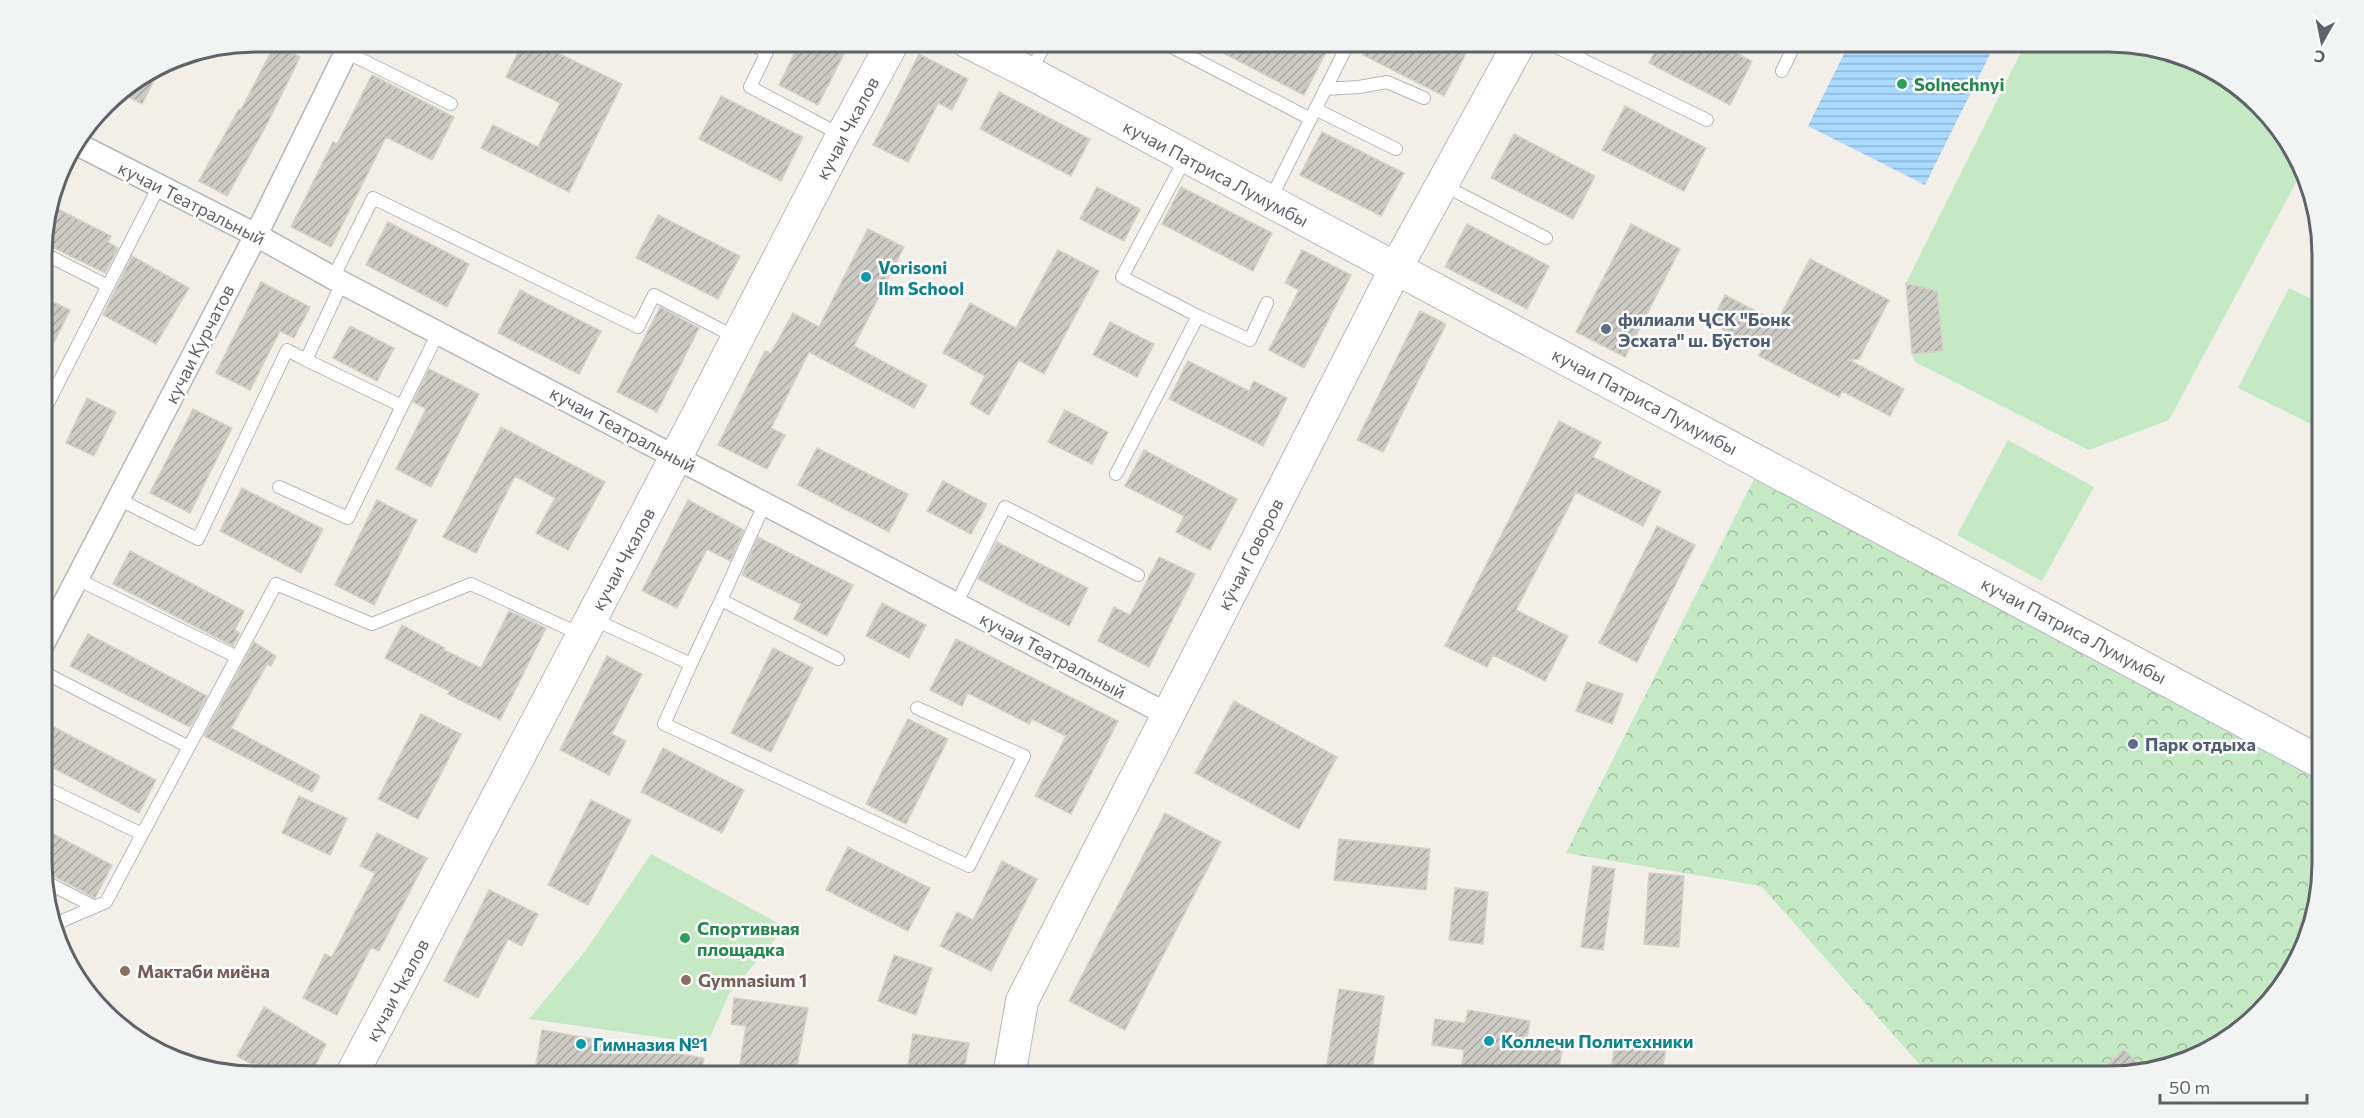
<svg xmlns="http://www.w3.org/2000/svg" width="2364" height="1118" font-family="Commissioner,sans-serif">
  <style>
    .park { fill: url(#park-crowns) }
    .garden { fill: #c5e8c5 }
    .water { fill: url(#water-rules) }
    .building { fill: url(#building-hatch); stroke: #d6d1c6; stroke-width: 1.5 }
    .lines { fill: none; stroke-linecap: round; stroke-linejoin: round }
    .lane-casing { stroke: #b5b8bc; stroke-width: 14 }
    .street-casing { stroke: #b5b8bc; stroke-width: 25 }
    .secondary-casing { stroke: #b6babf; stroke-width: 34 }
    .lane { stroke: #fff; stroke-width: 12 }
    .street { stroke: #fff; stroke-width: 22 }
    .secondary { stroke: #fff; stroke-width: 32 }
    .leisure-dot { fill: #2e9e5b; stroke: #fff; stroke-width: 2 }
    .culture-dot { fill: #0f9aa8; stroke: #fff; stroke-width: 2 }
    .service-dot { fill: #5c6f8a; stroke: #fff; stroke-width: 2 }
    .education-dot { fill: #8d6e63; stroke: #fff; stroke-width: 2 }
    .labels { text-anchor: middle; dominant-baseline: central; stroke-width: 5; stroke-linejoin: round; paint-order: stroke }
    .leisure-label { font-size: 18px; font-weight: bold; fill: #27864d; stroke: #fff; text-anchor: start }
    .street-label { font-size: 18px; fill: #5f6368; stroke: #fff }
    .culture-label { font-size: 18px; font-weight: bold; fill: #0d838f; stroke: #fff; text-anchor: start }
    .service-label { font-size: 18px; font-weight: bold; fill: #4e5e75; stroke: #fff; text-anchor: start }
    .education-label { font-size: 18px; font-weight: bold; fill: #785e54; stroke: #fff; text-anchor: start }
    .rim { fill: none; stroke: #5f6368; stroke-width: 3 }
  </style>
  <defs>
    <pattern id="park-crowns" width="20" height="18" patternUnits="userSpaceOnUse" patternTransform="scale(1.5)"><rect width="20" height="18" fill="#c5e8c5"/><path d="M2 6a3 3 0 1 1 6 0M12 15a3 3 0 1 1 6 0" fill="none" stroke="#a3c0a4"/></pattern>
    <pattern id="water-rules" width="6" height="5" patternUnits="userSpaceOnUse" patternTransform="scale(1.5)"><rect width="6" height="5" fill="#aadaff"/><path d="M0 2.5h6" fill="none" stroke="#8eb4d2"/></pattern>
    <pattern id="building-hatch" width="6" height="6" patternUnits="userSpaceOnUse" patternTransform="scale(1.5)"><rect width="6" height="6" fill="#cccac5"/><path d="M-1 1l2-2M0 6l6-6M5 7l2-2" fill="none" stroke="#a9a8a4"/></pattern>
  </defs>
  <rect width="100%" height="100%" fill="#f1efe8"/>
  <path class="park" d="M1754 479 2322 766V863L2306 945 2269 1003 2228 1040 2122 1076H1930L1761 886 1566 853Z"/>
  <path class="garden" d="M2026 42H2109L2191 58 2278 126 2299 177 2169 420 2089 450 1915 362 1912 354 1906 283Z
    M2289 288 2320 303 2321 429 2238 388Z
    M2008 440 2094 487 2042 581 1957 535Z
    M651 854 785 927 729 994 707 1044 529 1019 586 950Z"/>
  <path class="water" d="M1850 42H1996L1925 185 1808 126Z"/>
  <path class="building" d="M523 42H535L622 84 569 192 481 148 493 125 538 147 560 103 506 77Z
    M800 42H850L818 105 779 85Z
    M1229 42H1308L1326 52 1304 95 1223 53Z
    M1369 42H1445L1466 53 1444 96 1363 55Z
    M1660 42H1715L1752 61 1730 105 1649 63Z
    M275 44 300 57 267 124 227 196 199 181 239 109 241 110Z
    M919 54 968 79 952 110 938 103 908 162 873 145Z
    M162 65 142 104 119 92 126 88Z
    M372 75 454 117 432 160 386 137 331 247 291 227 333 142 337 144Z
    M999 92 1090 139 1071 176 980 129Z
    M721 96 803 137 781 181 699 139Z
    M1625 106 1706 148 1684 191 1602 150Z
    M1322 132 1404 173 1381 216 1300 175Z
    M1514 134 1595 176 1573 219 1491 178Z
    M1097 187 1140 209 1124 241 1080 219Z
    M1181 187 1272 233 1253 271 1162 224Z
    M52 206 111 236 108 242 118 248 105 273 42 242Z
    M658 215 740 256 718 299 636 258Z
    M388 222 469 264 447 307 366 265Z
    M1467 224 1549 266 1527 309 1445 267Z
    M1631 224 1680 249 1625 357 1576 332Z
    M868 229 904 247 854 346 927 385 914 408 809 352 771 428 785 435 767 469 718 445 765 351 771 353 793 313 819 327Z
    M1058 250 1099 271 1044 374 1019 360 989 415 970 404 985 376 943 353 970 303 1016 328Z
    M1302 250 1351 275 1304 368 1269 350 1299 290 1285 283Z
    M132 256 189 288 156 344 103 315Z
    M1810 259 1889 300 1859 359 1849 360 1904 389 1890 416 1842 391 1839 397 1759 356 1762 350 1711 323 1725 295 1777 322Z
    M261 282 310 307 294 338 280 331 250 390 216 373Z
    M1906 283 1937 291 1943 351 1912 354Z
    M520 290 601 331 579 374 498 333Z
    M43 297 70 310 54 342 43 337Z
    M660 307 699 328 657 412 617 392Z
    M1420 311 1446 324 1383 452 1357 440Z
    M1110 322 1154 344 1137 377 1093 355Z
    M350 326 394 348 377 381 333 358Z
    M1188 361 1249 391 1254 381 1287 398 1263 446 1169 399Z
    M429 369 479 394 431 487 396 469 426 409 413 402Z
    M87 398 116 412 94 456 66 443Z
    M193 409 232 428 190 513 150 493Z
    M1065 410 1108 432 1092 464 1048 442Z
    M1559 421 1601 442 1593 457 1661 491 1643 526 1576 492 1516 610 1568 636 1545 681 1493 655 1487 667 1445 646Z
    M501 427 605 482 568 550 536 533 555 498 515 476 476 553 443 537Z
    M817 448 908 494 889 532 798 485Z
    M1144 450 1237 499 1210 550 1176 532 1184 516 1125 486Z
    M943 481 987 504 971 534 927 511Z
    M242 488 323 529 301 573 220 531Z
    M377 500 417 520 374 605 335 585Z
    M688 500 744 530 730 561 707 549 677 608 642 591Z
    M1657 526 1695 545 1637 662 1599 643Z
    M758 537 853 585 827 636 794 619 801 604 742 575Z
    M997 542 1088 588 1069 626 978 579Z
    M130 551 244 611 235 630 240 633 233 646 113 584Z
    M1159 557 1195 574 1149 667 1098 641 1114 607 1130 615Z
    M882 603 926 625 909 658 866 636Z
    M509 611 546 628 500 720 448 694 449 691 385 658 402 625 445 648 444 650 481 668Z
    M88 634 207 696 190 727 70 666Z
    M956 639 1118 721 1071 814 1035 796 1066 736 1032 719 1029 724 968 693 962 706 930 690Z
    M254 642 276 656 271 666 267 664 231 728 320 776 312 792 204 736Z
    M773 648 813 668 771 752 731 733Z
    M607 656 642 674 612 734 626 741 609 775 560 750Z
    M1587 682 1623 694 1612 724 1576 711Z
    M1234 701 1337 757 1299 829 1195 773Z
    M421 714 461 734 418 819 378 799Z
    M908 719 948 739 906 824 866 804Z
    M44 722 156 780 139 813 44 763Z
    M663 748 744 790 722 833 641 792Z
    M299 796 347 818 330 855 282 833Z
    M591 800 631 820 588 905 548 885Z
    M1165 813 1221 842 1125 1030 1069 1001Z
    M44 829 112 865 95 898 44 871Z
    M377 833 427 858 379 951 371 947 337 1015 303 998 325 954 332 957 375 873 360 866Z
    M1339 839 1430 849 1426 890 1334 880Z
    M848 847 930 888 908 931 826 890Z
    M1002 861 1037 879 991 971 940 946 957 912 973 920Z
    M1593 866 1615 869 1603 950 1581 947Z
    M1649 873 1684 876 1679 947 1644 944Z
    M1455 888 1488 892 1483 944 1449 940Z
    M489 890 538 914 522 946 508 939 478 998 444 981Z
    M894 955 932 968 916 1015 878 1001Z
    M1339 989 1384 996 1371 1076H1325Z
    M734 998 808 1008 795 1076H738L746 1026 731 1024Z
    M264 1007 326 1044 310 1076H273L237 1056Z
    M1468 1010 1530 1021 1527 1039 1563 1044 1558 1075 1520 1069 1519 1076H1460L1464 1050 1432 1045 1435 1019 1465 1023Z
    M542 1030 704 1058 701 1076H534Z
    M913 1034 969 1043 963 1076H921L907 1072Z
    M1616 1039 1666 1048 1661 1076H1610Z
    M2124 1049 2136 1062 2120 1076H2095Z"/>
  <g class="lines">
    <defs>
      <path id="lane" d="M746 42 767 52 750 87 841 135
        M1162 42 1311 119
        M1546 42 1707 120
        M346 52 451 104
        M1782 71 1796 42
        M1030 73 1046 42
        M1325 89 1359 87 1387 82 1424 98
        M1315 109 1396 149
        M1443 185 1546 238
        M1270 200 1349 42
        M43 253 108 286
        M333 278 373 198 638 327 654 295 737 338
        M1198 316 1250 340 1267 303
        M43 380 56 387
        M402 406 438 333
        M43 413 159 186
        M1116 474 1198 316 1122 277 1186 157
        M279 487 348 518 402 406 306 360
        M118 499 198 539 287 350 306 360 342 283
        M765 503 721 600 838 659
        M77 579 237 657
        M956 604 1005 507 1138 575
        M593 619 691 664 664 724 969 866 1024 756 917 708
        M691 664 721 600
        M43 672 189 747
        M44 787 142 834
        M44 881 95 907
        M57 923 106 902 276 584 372 624 471 584 582 635"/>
      <path id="street" d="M77 144 256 235 333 278 1168 715
        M43 644 256 235 351 42"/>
      <path id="secondary" d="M968 42 1030 73 2322 763
        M351 1076 676 457 842 136 893 42
        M1009 1076 1022 1001 1396 268 1520 42"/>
    </defs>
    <use href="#lane" class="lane-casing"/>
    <use href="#street" class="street-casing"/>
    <use href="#secondary" class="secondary-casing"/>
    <use href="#lane" class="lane"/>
    <use href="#street" class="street"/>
    <use href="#secondary" class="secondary"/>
  </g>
  <g class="leisure-dot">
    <circle cx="1902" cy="84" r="6"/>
    <circle cx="685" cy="938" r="6"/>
  </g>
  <g class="culture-dot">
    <circle cx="866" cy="277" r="6"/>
    <circle cx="1489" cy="1041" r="6"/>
    <circle cx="581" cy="1044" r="6"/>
  </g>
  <g class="service-dot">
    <circle cx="1606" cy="329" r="6"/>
    <circle cx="2133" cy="744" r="6"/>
  </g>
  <g class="education-dot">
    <circle cx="125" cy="971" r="6"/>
    <circle cx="686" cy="980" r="6"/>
  </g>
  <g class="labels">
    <g class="leisure-label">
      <text x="1914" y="84">Solnechnyi</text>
      <text x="697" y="928">Спортивная<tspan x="697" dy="21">площадка</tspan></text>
    </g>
    <g class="street-label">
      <text transform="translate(847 128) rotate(-62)">кучаи Чкалов</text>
      <text transform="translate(1216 173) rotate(28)">кучаи Патриса Лумумбы</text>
      <text transform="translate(192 203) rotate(27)">кучаи Театральный</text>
      <text transform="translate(199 344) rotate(-63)">кучаи Курчатов</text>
      <text transform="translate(1645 401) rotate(28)">кучаи Патриса Лумумбы</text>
      <text transform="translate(623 429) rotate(28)">кучаи Театральный</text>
      <text transform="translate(1250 554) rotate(-63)">кӯчаи Говоров</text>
      <text transform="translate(623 559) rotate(-62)">кучаи Чкалов</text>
      <text transform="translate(2074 630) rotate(28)">кучаи Патриса Лумумбы</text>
      <text transform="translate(1053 655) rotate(28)">кучаи Театральный</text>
      <text transform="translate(397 990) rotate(-62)">кучаи Чкалов</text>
    </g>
    <g class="culture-label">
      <text x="878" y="267">Vorisoni<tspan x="878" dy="21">Ilm School</tspan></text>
      <text x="1501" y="1041">Коллечи Политехники</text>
      <text x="593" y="1044">Гимназия №1</text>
    </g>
    <g class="service-label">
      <text x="1618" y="319">филиали ҶСК "Бонк<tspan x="1618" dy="21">Эсхата" ш. Бӯстон</tspan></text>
      <text x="2145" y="744">Парк отдыха</text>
    </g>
    <g class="education-label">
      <text x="137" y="971">Мактаби миёна</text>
      <text x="698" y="980">Gymnasium 1</text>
    </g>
  </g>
  <path d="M0 0H2364V1118H0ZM255 52H2109A203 203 0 0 1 2312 255V863A203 203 0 0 1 2109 1066H255A203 203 0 0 1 52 863V255A203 203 0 0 1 255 52Z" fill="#f2f3f3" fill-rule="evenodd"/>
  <path class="rim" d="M255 52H2109A203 203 0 0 1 2312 255V863A203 203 0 0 1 2109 1066H255A203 203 0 0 1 52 863V255A203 203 0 0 1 255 52Z"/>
  <g transform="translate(2322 42) rotate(189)" stroke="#ffffff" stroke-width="4.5" paint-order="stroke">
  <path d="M0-4.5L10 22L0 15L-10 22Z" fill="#5f6368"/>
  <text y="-9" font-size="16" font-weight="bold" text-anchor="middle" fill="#5f6368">С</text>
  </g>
  <path d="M2160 1094v9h147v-9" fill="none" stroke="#5f6368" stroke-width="3"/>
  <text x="2169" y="1094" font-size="18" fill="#5f6368" stroke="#ffffff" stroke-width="4.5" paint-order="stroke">50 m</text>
</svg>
